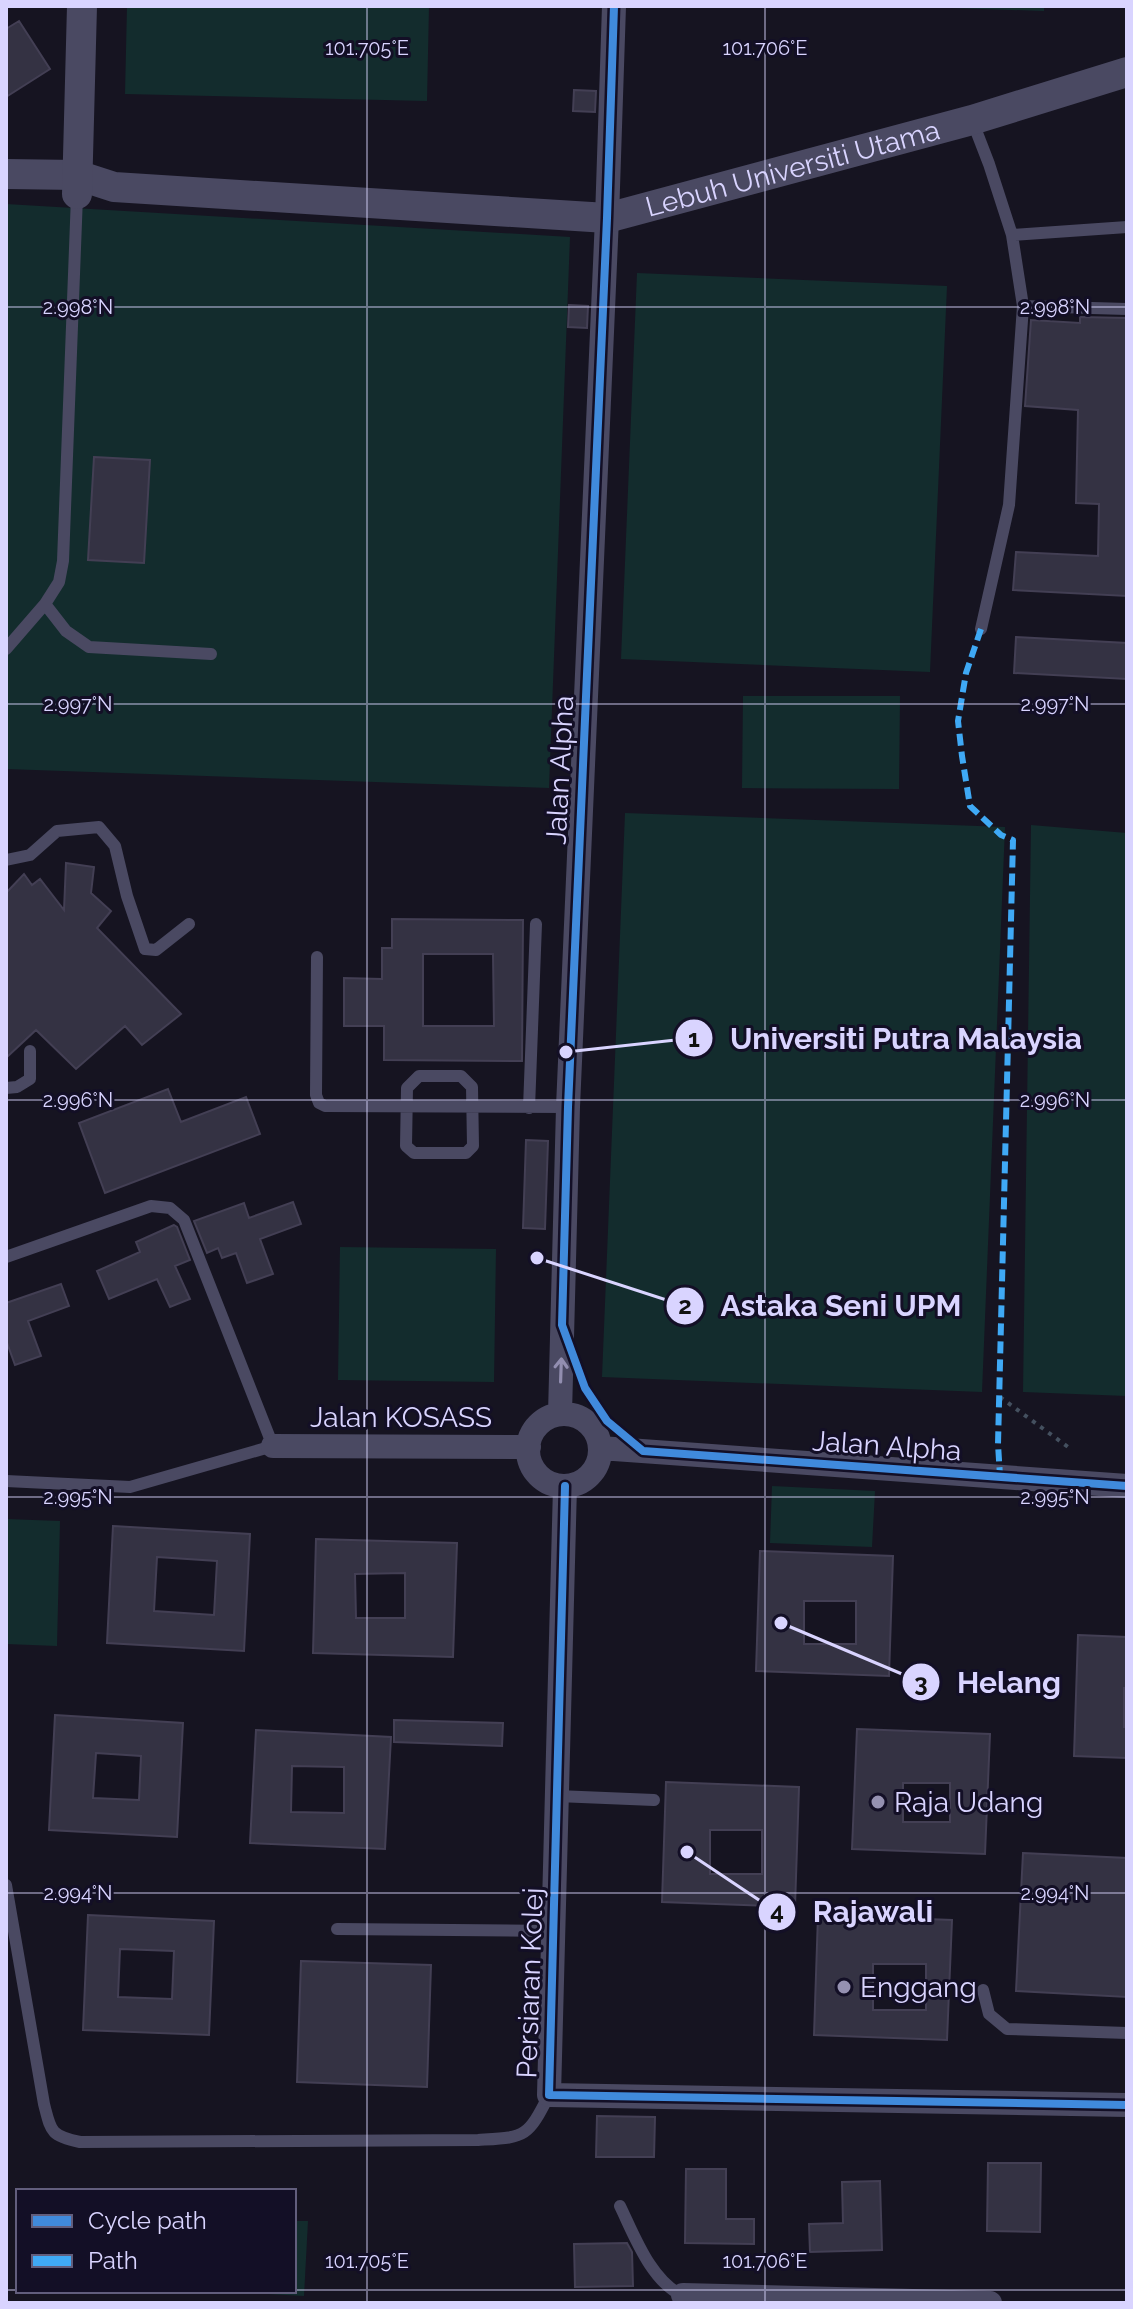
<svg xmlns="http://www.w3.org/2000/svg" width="1133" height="2309" font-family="Raleway,sans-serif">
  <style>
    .green { fill: #132c2d }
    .building { fill: #343243; stroke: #433f54; stroke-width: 2; fill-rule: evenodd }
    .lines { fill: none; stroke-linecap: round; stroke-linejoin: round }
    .path { stroke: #44505f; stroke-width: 4; stroke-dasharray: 4 6; stroke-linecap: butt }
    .service { stroke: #4a4962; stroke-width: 12 }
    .minor { stroke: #4a4962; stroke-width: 24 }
    .tertiary { stroke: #4a4962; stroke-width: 30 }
    .quiet { stroke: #3fa9f5; stroke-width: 6; stroke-dasharray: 12 6; stroke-linecap: butt }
    .cycleway-casing { stroke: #130f26; stroke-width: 13 }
    .cycleway { stroke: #408adc; stroke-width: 8 }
    .oneway { stroke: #928eb0 }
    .ticks { fill: none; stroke: #d9d4ff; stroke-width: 2; stroke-opacity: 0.45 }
    .poi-dot { fill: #9591b1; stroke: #130f26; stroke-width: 3 }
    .labels { text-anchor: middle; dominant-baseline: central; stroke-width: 6; stroke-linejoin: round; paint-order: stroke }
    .street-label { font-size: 28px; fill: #d9d4ff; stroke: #130f26 }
    .poi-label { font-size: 28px; fill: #d9d4ff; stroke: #130f26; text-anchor: start }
    .ticks-label { font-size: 20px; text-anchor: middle; fill: #d9d4ff; stroke: #130f26; stroke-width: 6; stroke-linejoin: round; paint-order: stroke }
    .leader { fill: none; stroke: #d9d4ff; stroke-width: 3 }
    .callout-dot { fill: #d9d4ff; stroke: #130f26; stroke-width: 3 }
    .mark-label { font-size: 24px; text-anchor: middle; font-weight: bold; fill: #111 }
    .callout-label { font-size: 30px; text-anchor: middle; font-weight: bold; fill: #d9d4ff; stroke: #130f26; stroke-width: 6; stroke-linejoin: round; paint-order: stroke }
  </style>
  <rect width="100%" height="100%" fill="#161421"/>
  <path class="green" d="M127 6H429L427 101 125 94Z
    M891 6H1044V11Z
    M6 204 570 237 549 788 6 769Z
    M637 273 947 286 930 672 621 659Z
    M743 696H900L899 789 742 788Z
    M625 813 1005 827 982 1392 602 1377Z
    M1031 825 1127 833V1396L1023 1392Z
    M340 1247 496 1249 494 1382 338 1380Z
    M772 1486 875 1491 872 1547 770 1543Z
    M6 1519 60 1521 57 1646 6 1644Z
    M294 2221H308L304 2296 217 2291H294Z"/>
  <path class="building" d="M19 21 50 69 6 97V29Z
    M574 90 596 91 595 112 573 111Z
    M569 305 588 306 587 328 568 327Z
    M1080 317 1127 318V596L1013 590 1016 552 1098 556 1099 504 1076 503 1078 410 1025 406 1031 320 1080 323Z
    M94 457 150 460 144 563 88 560Z
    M1016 637 1127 643V679L1014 673Z
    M66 863 94 867 91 893 111 911 97 928 181 1014 142 1045 125 1026 76 1069 36 1030 6 1058V893L24 874 32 885 40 879 64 910Z
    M392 919 523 920 522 1061 384 1060V1026H344V978L382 979V948H392ZM423 954H493L494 1026H423Z
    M168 1089 181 1122 246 1097 260 1134 105 1193 79 1123Z
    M526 1140 548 1141 545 1229 523 1228Z
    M293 1202 301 1224 260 1239 273 1274 247 1283 236 1253 222 1258 218 1248 207 1253 194 1221 244 1203 249 1218Z
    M174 1225 177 1227 190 1260 175 1266 190 1299 170 1307 157 1279 109 1299 97 1271 140 1252 136 1242Z
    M61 1284 69 1306 28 1321 41 1356 15 1365 6 1340V1303Z
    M113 1526 250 1534 244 1651 107 1643ZM157 1557 217 1561 214 1615 154 1611Z
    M316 1539 457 1543 453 1657 313 1653ZM405 1573V1618H356L355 1574Z
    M760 1551 893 1556 889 1676 756 1671ZM804 1601H856V1644H804Z
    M1078 1635 1127 1637V1688H1124V1727H1127V1758L1074 1756Z
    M55 1715 183 1723 177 1837 49 1830ZM96 1753 141 1756 139 1800 93 1798Z
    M394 1720 503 1723 502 1746 394 1742Z
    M857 1729 990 1734 985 1854 852 1849ZM903 1783H950V1822H903Z
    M256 1730 391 1737 385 1849 250 1843ZM292 1766 344 1767V1813L291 1812Z
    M666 1782 799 1787 795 1907 662 1902ZM710 1830H762V1874H710Z
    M1023 1853 1127 1858V1997L1016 1991Z
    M88 1915 214 1921 209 2035 83 2030ZM120 1949 174 1951 172 1999 118 1997Z
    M818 1915 952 1920 947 2040 814 2035ZM873 1964H926V2010H873Z
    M301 1961 431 1965 427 2087 297 2082Z
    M597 2116 655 2117 654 2157H596Z
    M988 2163H1041L1040 2232 987 2231Z
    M686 2169H726V2219H754V2244L685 2243Z
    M880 2181 882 2250 810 2252 809 2224 843 2223 842 2182Z
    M627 2243 632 2252 633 2286 575 2287 574 2244Z"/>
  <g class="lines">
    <path class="path" d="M1000 1397 1068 1447"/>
    <path class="service" d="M972 120 989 164 1012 235 1023 306 1009 505 981 629
      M1012 235 1127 227
      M1023 306 1127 309
      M45 604 66 631 89 647 211 654
      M6 649 45 604 59 582 63 561 77 196
      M6 860 30 855 57 831 99 827 115 846 127 896 145 949 156 950 189 924
      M317 957 316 1095 319 1103 325 1106 568 1107
      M419 1076H461L472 1087 473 1146 466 1153H414L406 1146 407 1088Z
      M6 1088 17 1087 30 1079V1051
      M529 1108 536 924
      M6 1257 151 1206 170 1208 184 1220 273 1446 130 1487 6 1481
      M557 1796 654 1800
      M6 1885 44 2104C51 2131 50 2136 80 2142L478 2140C525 2137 527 2139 549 2095
      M337 1929 553 1931
      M983 1990 989 2014 1007 2029 1127 2033
      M620 2206C635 2237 651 2281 683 2296"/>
    <path class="minor" d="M560 1414 568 1107 607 218 614 6
      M528 1450a36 36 0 1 1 72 0a36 36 0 1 1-72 0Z
      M273 1446 529 1447
      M600 1448 1127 1486
      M565 1486 549 2095 1127 2105
      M683 2295 990 2303"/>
    <g class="tertiary">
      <path id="s1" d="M6 174 77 175 114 187 607 218 972 120 1127 72"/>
      <path d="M77 194 82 6"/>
    </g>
    <path class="quiet" d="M981 629 966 673 958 721 962 756 970 806 1001 835 1013 840 998 1444 1000 1476"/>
    <defs>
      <path id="cycleway" d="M614 6 607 218 568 1107 562 1325 585 1388 607 1421 643 1451 1127 1486
        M565 1486 549 2095 1127 2105"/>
    </defs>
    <use href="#cycleway" class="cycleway-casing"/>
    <use href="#cycleway" class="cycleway"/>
  </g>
  <defs><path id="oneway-shaft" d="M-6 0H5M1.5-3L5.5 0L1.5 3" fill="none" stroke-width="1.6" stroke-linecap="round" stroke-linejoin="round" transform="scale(2)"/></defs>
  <use class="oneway" href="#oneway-shaft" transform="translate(561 1370) rotate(-88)"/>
  <path class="ticks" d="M367 6V2303M765 6V2303M6 307H1127M6 704H1127M6 1100H1127M6 1497H1127M6 1893H1127M6 2290H18M294 2290H1127"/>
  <g class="poi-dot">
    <circle cx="878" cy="1802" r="8"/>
    <circle cx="844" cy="1987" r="8"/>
  </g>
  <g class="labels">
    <g class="street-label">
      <text stroke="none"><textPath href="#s1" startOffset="796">Lebuh Universiti Utama</textPath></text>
      <text transform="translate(560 770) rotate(-87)">Jalan Alpha</text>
      <text x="401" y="1417">Jalan KOSASS</text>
      <text transform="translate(887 1446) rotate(4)">Jalan Alpha</text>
      <text transform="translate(530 1983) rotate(-88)">Persiaran Kolej</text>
    </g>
    <g class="poi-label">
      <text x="894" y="1802">Raja Udang</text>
      <text x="860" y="1987">Enggang</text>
    </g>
  </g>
  <g class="ticks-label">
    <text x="367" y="55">101.705°E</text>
    <text x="765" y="55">101.706°E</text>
    <text x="78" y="314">2.998°N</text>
    <text x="1055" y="314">2.998°N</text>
    <text x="78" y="711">2.997°N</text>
    <text x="1055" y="711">2.997°N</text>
    <text x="78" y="1107">2.996°N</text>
    <text x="1055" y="1107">2.996°N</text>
    <text x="78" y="1504">2.995°N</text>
    <text x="1055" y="1504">2.995°N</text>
    <text x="78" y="1900">2.994°N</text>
    <text x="1055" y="1900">2.994°N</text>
    <text x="367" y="2268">101.705°E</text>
    <text x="765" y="2268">101.706°E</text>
  </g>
  <path class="leader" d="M566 1052L694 1038M537 1258L685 1306M781 1623L921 1682M687 1852L777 1912"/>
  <g class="callout-dot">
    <circle cx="566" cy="1052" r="8"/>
    <circle cx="537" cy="1258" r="8"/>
    <circle cx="781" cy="1623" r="8"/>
    <circle cx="687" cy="1852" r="8"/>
    <circle cx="694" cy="1038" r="20"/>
    <circle cx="685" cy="1306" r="20"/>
    <circle cx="921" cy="1682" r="20"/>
    <circle cx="777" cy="1912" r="20"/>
  </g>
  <g class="mark-label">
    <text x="694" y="1047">1</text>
    <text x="685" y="1314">2</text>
    <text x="921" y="1691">3</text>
    <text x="777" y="1920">4</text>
  </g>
  <g class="callout-label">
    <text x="906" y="1049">Universiti Putra Malaysia</text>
    <text x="841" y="1316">Astaka Seni UPM</text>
    <text x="1009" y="1693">Helang</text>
    <text x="873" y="1922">Rajawali</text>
  </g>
  <rect width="1133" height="2309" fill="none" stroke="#d9d4ff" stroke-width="16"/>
  <rect x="16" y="2189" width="280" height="104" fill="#130f26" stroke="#625e7d" stroke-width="2"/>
  <rect x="32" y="2215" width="40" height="12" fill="#408adc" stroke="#625e7d" stroke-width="2"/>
  <text x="88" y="2229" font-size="24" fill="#d9d4ff">Cycle path</text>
  <rect x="32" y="2255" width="40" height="12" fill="#3fa9f5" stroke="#625e7d" stroke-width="2"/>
  <text x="88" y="2269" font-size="24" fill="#d9d4ff">Path</text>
</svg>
